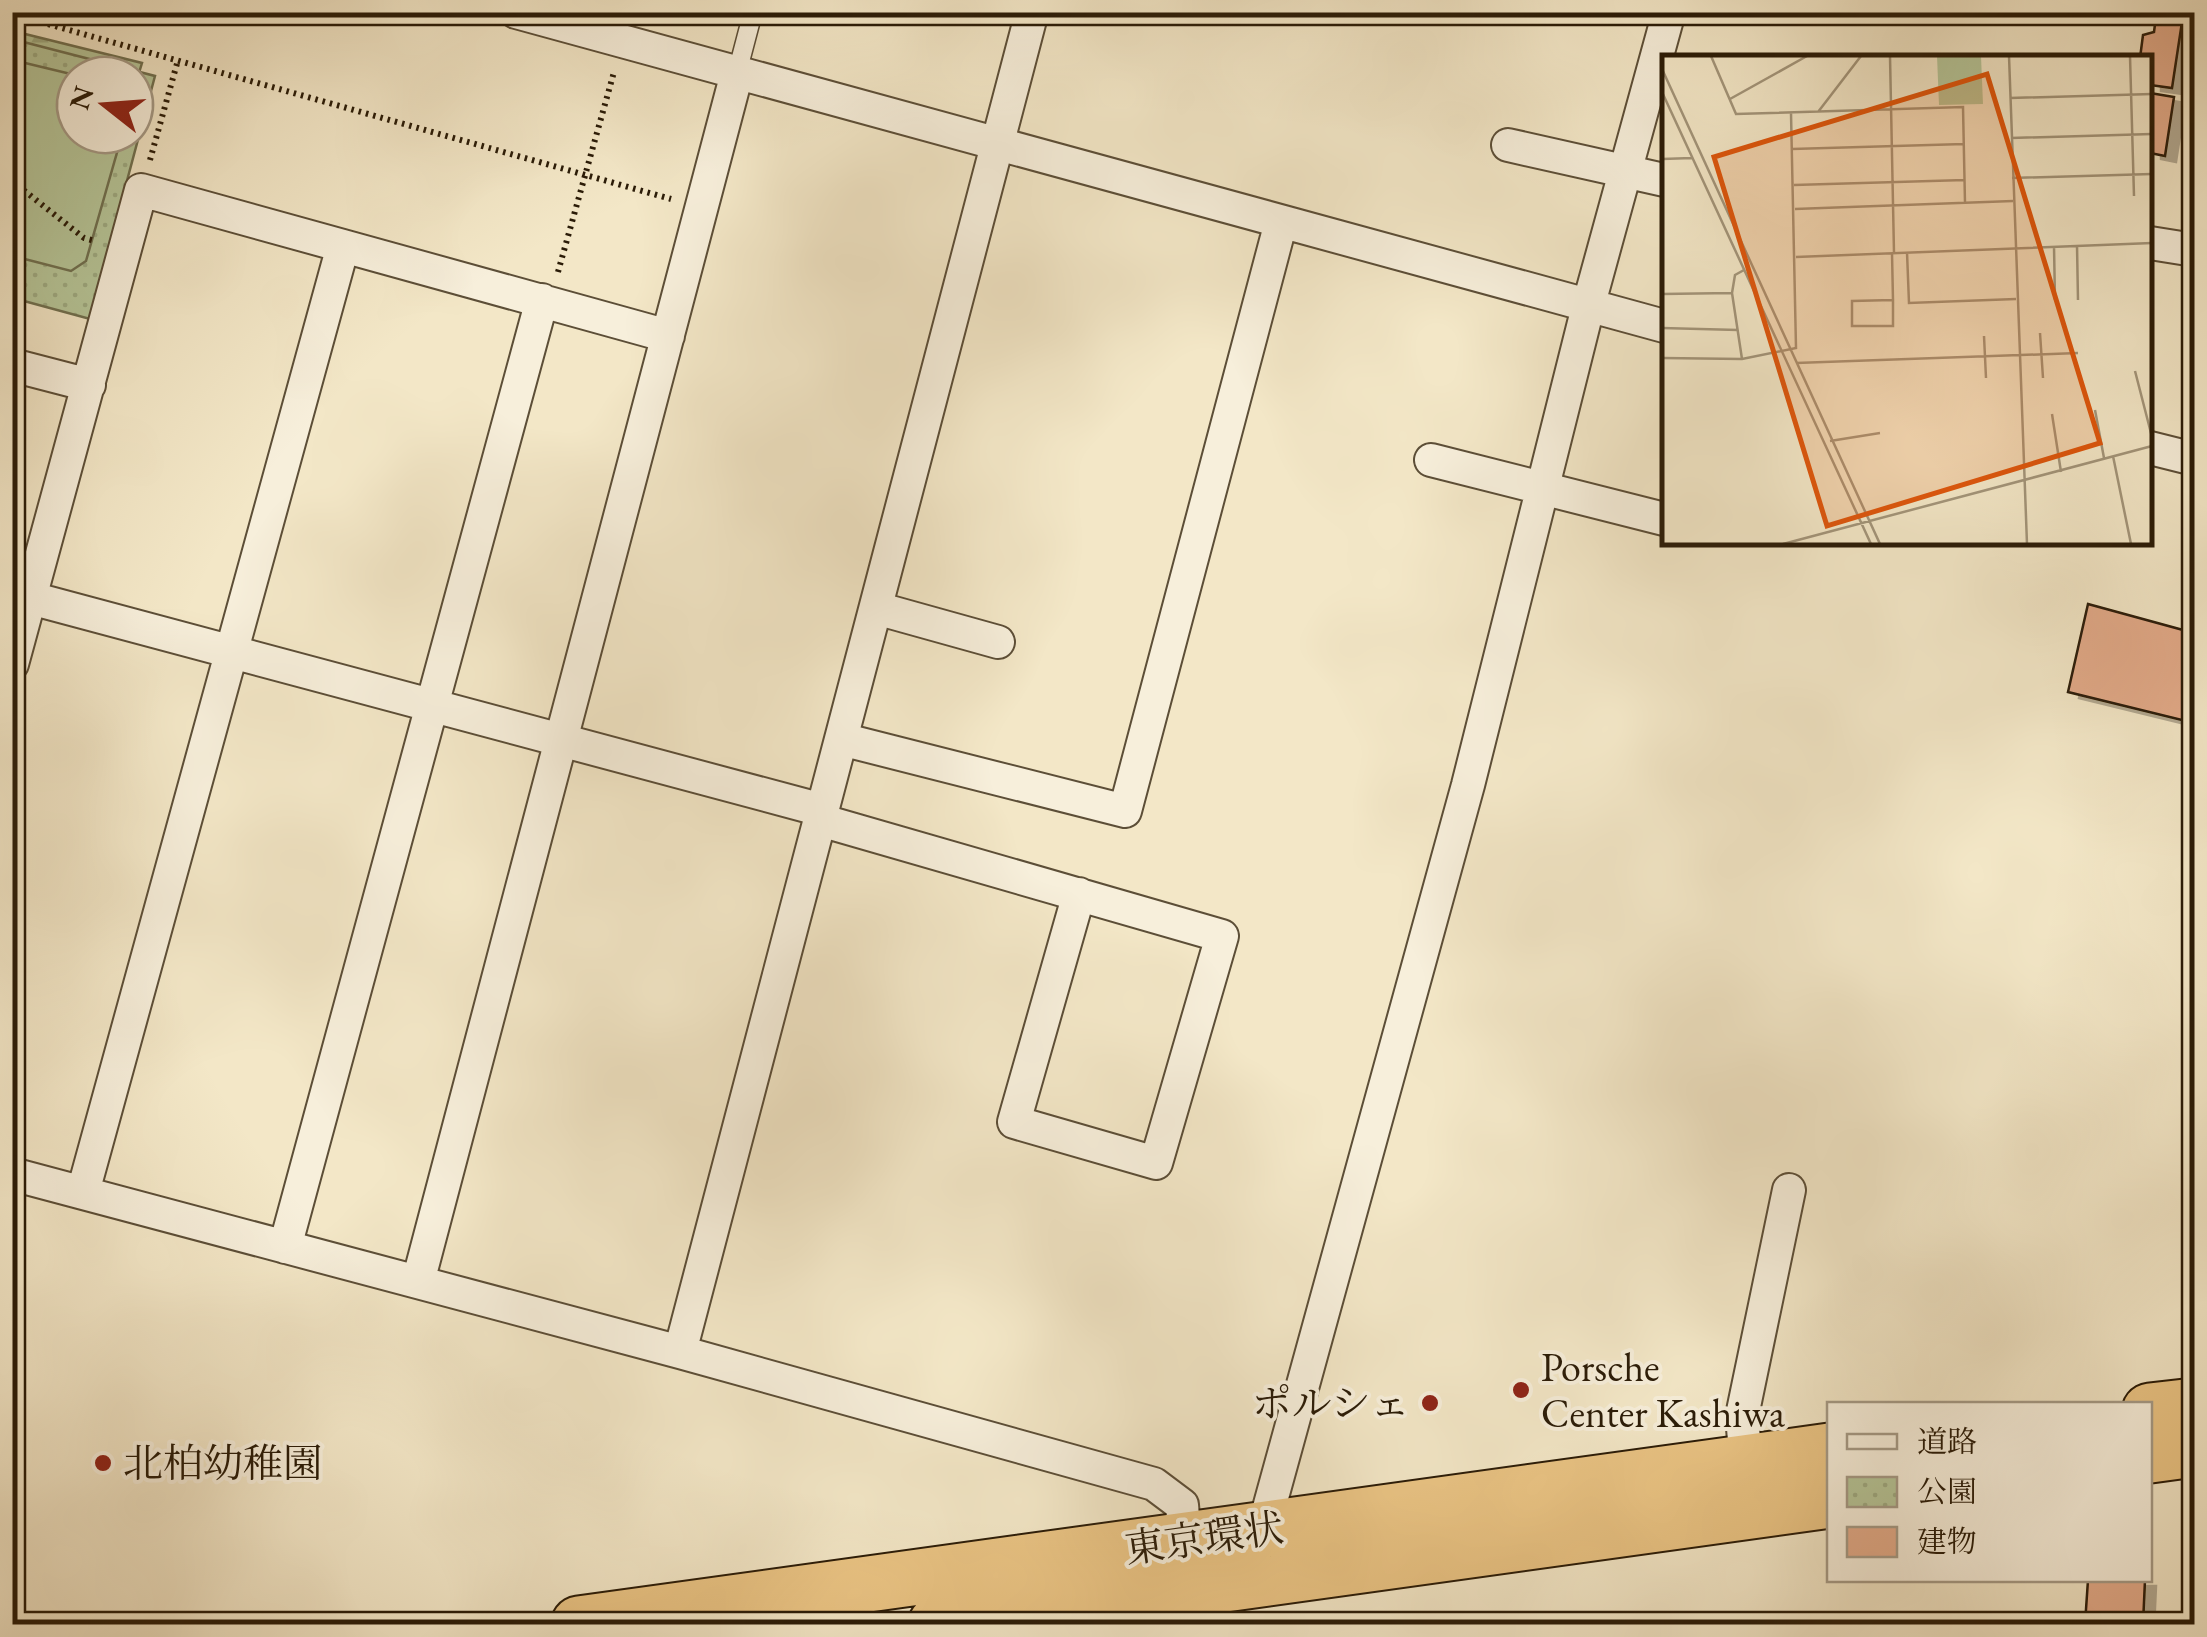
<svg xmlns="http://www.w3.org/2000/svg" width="2207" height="1637" font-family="'EB Garamond','Noto Serif JP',serif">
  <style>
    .forest { fill: url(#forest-firs); stroke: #707050; stroke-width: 2.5 }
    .park { fill: url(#park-dots); stroke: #707050; stroke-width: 2.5; fill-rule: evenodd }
    .pitch { fill: #b6c699; stroke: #707050; stroke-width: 2.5 }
    .building { fill: #e3ab8a; stroke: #2a1b07; stroke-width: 2.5; filter: url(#shadow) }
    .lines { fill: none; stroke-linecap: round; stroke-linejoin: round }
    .service-casing { stroke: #5c4e37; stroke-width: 21 }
    .minor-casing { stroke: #5c4e37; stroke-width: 36 }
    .trunk-casing { stroke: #2a1b07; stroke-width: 59 }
    .path { stroke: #2a1b07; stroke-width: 6; stroke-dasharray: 2.5 5; stroke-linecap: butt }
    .service { stroke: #f7efdb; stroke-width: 18 }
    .minor { stroke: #f7efdb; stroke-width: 32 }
    .trunk { stroke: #eac484; stroke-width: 55 }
    .poi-dot { fill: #8f2418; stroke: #f7efdb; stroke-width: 4 }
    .labels { text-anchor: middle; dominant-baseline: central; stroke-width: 8; stroke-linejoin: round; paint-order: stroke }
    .poi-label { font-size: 40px; fill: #2a1b07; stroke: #f7efdb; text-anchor: start }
    .street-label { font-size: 40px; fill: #2a1b07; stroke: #f7efdb }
    .inset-road { fill: none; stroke: #a3957a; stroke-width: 2.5 }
    .view { fill: #de560c; fill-opacity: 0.15; stroke: #de560c; stroke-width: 5 }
    .inset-edge { fill: none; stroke: #2a1b07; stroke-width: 5 }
  </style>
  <defs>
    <pattern id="forest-firs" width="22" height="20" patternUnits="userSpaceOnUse" patternTransform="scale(2.5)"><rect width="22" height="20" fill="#b6c699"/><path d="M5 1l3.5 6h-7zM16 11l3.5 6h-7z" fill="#9daa82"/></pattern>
    <pattern id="park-dots" width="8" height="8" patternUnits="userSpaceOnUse" patternTransform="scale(2.5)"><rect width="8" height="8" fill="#b6c699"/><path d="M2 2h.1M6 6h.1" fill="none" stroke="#9daa82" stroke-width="1.8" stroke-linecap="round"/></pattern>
    <filter id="shadow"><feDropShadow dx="11" dy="6" stdDeviation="0" flood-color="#0004"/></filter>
  </defs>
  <rect width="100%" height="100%" fill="#f3e7c7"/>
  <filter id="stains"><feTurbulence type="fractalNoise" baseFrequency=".002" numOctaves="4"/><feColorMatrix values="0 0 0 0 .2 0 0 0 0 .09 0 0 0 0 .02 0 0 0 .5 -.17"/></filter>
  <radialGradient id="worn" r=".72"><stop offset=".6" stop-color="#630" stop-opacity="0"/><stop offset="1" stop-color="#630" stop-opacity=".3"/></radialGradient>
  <path class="forest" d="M13 31 142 63 135 86V75L13 58Z"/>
  <path class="park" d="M12 39 155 76 90 319 13 298ZM75 75H135V135H75Z"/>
  <path class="pitch" d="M21 62 75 75V135H122L86 261 71 271 13 256 12 78Z"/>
  <path class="building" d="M2156 17 2182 22 2172 88 2150 85V58H2140L2143 35 2154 32Z
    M2150 93 2174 97 2165 156 2150 153Z
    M2192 107 2194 108V162L2184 160Z
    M2088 604 2194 633V723L2068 692Z
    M2088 1580H2145L2143 1624H2085Z"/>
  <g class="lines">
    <defs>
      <path id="service" d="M737 73 753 12"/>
      <path id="minor" d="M516 12 1664 326
        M1508 145 1664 180
        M2150 243 2194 250
        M12 365 89 385
        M2150 448 2194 459
        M1431 460 1664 519
        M12 593 822 810
        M876 608 998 642
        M12 664 141 190 668 336
        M841 739 1125 811 1281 222
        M820 820 1222 936 1156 1163 1014 1122 1079 894
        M12 1174 680 1352 1154 1484 1182 1505 1185 1540 1176 1624
        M83 1192 343 246
        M285 1247 542 300
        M418 1282 737 73
        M680 1352 1032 12
        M1747 1476 1742 1416 1789 1190
        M1263 1530 1468 785 1588 307 1669 12"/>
      <path id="trunk" d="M2150 1411 2194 1406
        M2150 1455 2194 1449
        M579 1624 1830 1451
        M936 1624 1830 1500"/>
    </defs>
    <use href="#service" class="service-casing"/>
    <use href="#minor" class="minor-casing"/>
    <use href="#trunk" class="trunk-casing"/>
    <path class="path" d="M12 14 671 199
      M150 160 178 60
      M12 181 84 238 95 241
      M558 272 614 72"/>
    <use href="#service" class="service"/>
    <use href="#minor" class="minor"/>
    <use href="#trunk" class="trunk"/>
  </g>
  <g class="poi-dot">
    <circle cx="1521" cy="1390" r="10"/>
    <circle cx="1430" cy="1403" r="10"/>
    <circle cx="103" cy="1463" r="10"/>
  </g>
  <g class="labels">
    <g class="poi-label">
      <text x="1541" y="1367">Porsche<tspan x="1541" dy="46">Center Kashiwa</tspan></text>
      <text x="1410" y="1403" text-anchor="end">ポルシェ</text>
      <text x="123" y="1463">北柏幼稚園</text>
    </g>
    <g class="street-label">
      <text transform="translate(1204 1538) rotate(-8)">東京環状</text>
    </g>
  </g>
  <g transform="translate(1662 55)">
    <rect width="490" height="490" fill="#f3e7c7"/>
    <path d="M275 1H319L321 49 277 50Z" fill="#b6c699"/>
    <path d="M307 22 316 25 317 46 284 44 283 23Z" fill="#b6c699"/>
    <path class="inset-road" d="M49 1 74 59 301 52 303 148M228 1 232 198M347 1 365 489M468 1 472 141M0 14 218 489M0 37 209 489M348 43 490 39M68 44 145 1M156 57 199 1M349 83 490 79M130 94 302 89M0 104 30 103M350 123 490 119M132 130 303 125M133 154 351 146M415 190 416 245M392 191 393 245M245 197 247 248 354 244M230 198 231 245V271H190V246L231 245M134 202 490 188M0 239 70 238M0 273 76 275M378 278 381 323M322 281 324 323M0 303 80 304 134 293 129 58M80 304 70 238 73 220 82 215M134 308 416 298M473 316 490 382M433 355 442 403M390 359 399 417M168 386 218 378M451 401 469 489M121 489 490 391"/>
    <path class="view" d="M325 19 438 388 165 471 52 102Z"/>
    <rect width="490" height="490" class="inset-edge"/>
  </g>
  <rect width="2207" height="1637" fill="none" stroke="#f3e7c7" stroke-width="50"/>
  <rect x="15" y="15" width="2177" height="1607" fill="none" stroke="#2a1b07" stroke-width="5"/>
  <rect x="25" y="25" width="2157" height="1587" fill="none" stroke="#2a1b07" stroke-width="2.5"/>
  <rect x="1827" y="1402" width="325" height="180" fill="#f7efdb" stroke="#a59a86" stroke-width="2.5"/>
  <rect x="1847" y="1434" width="50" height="15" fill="#f7efdb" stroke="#a59a86" stroke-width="2.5"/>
  <text x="1917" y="1452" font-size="30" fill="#2a1b07">道路</text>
  <rect x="1847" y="1477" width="50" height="30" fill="url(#park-dots)" stroke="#a59a86" stroke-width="2.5"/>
  <text x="1917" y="1502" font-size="30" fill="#2a1b07">公園</text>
  <rect x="1847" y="1527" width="50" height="30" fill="#e3ab8a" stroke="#a59a86" stroke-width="2.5"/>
  <text x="1917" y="1552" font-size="30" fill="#2a1b07">建物</text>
  <g transform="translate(105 105) rotate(287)"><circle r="48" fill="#f7efdb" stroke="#a59a86" stroke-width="2.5"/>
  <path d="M0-8L18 38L0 25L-18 38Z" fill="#8f2418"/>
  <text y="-15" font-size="28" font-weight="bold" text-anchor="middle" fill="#2a1b07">N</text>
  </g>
  <rect width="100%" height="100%" filter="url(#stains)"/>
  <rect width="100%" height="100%" fill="url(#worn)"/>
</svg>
